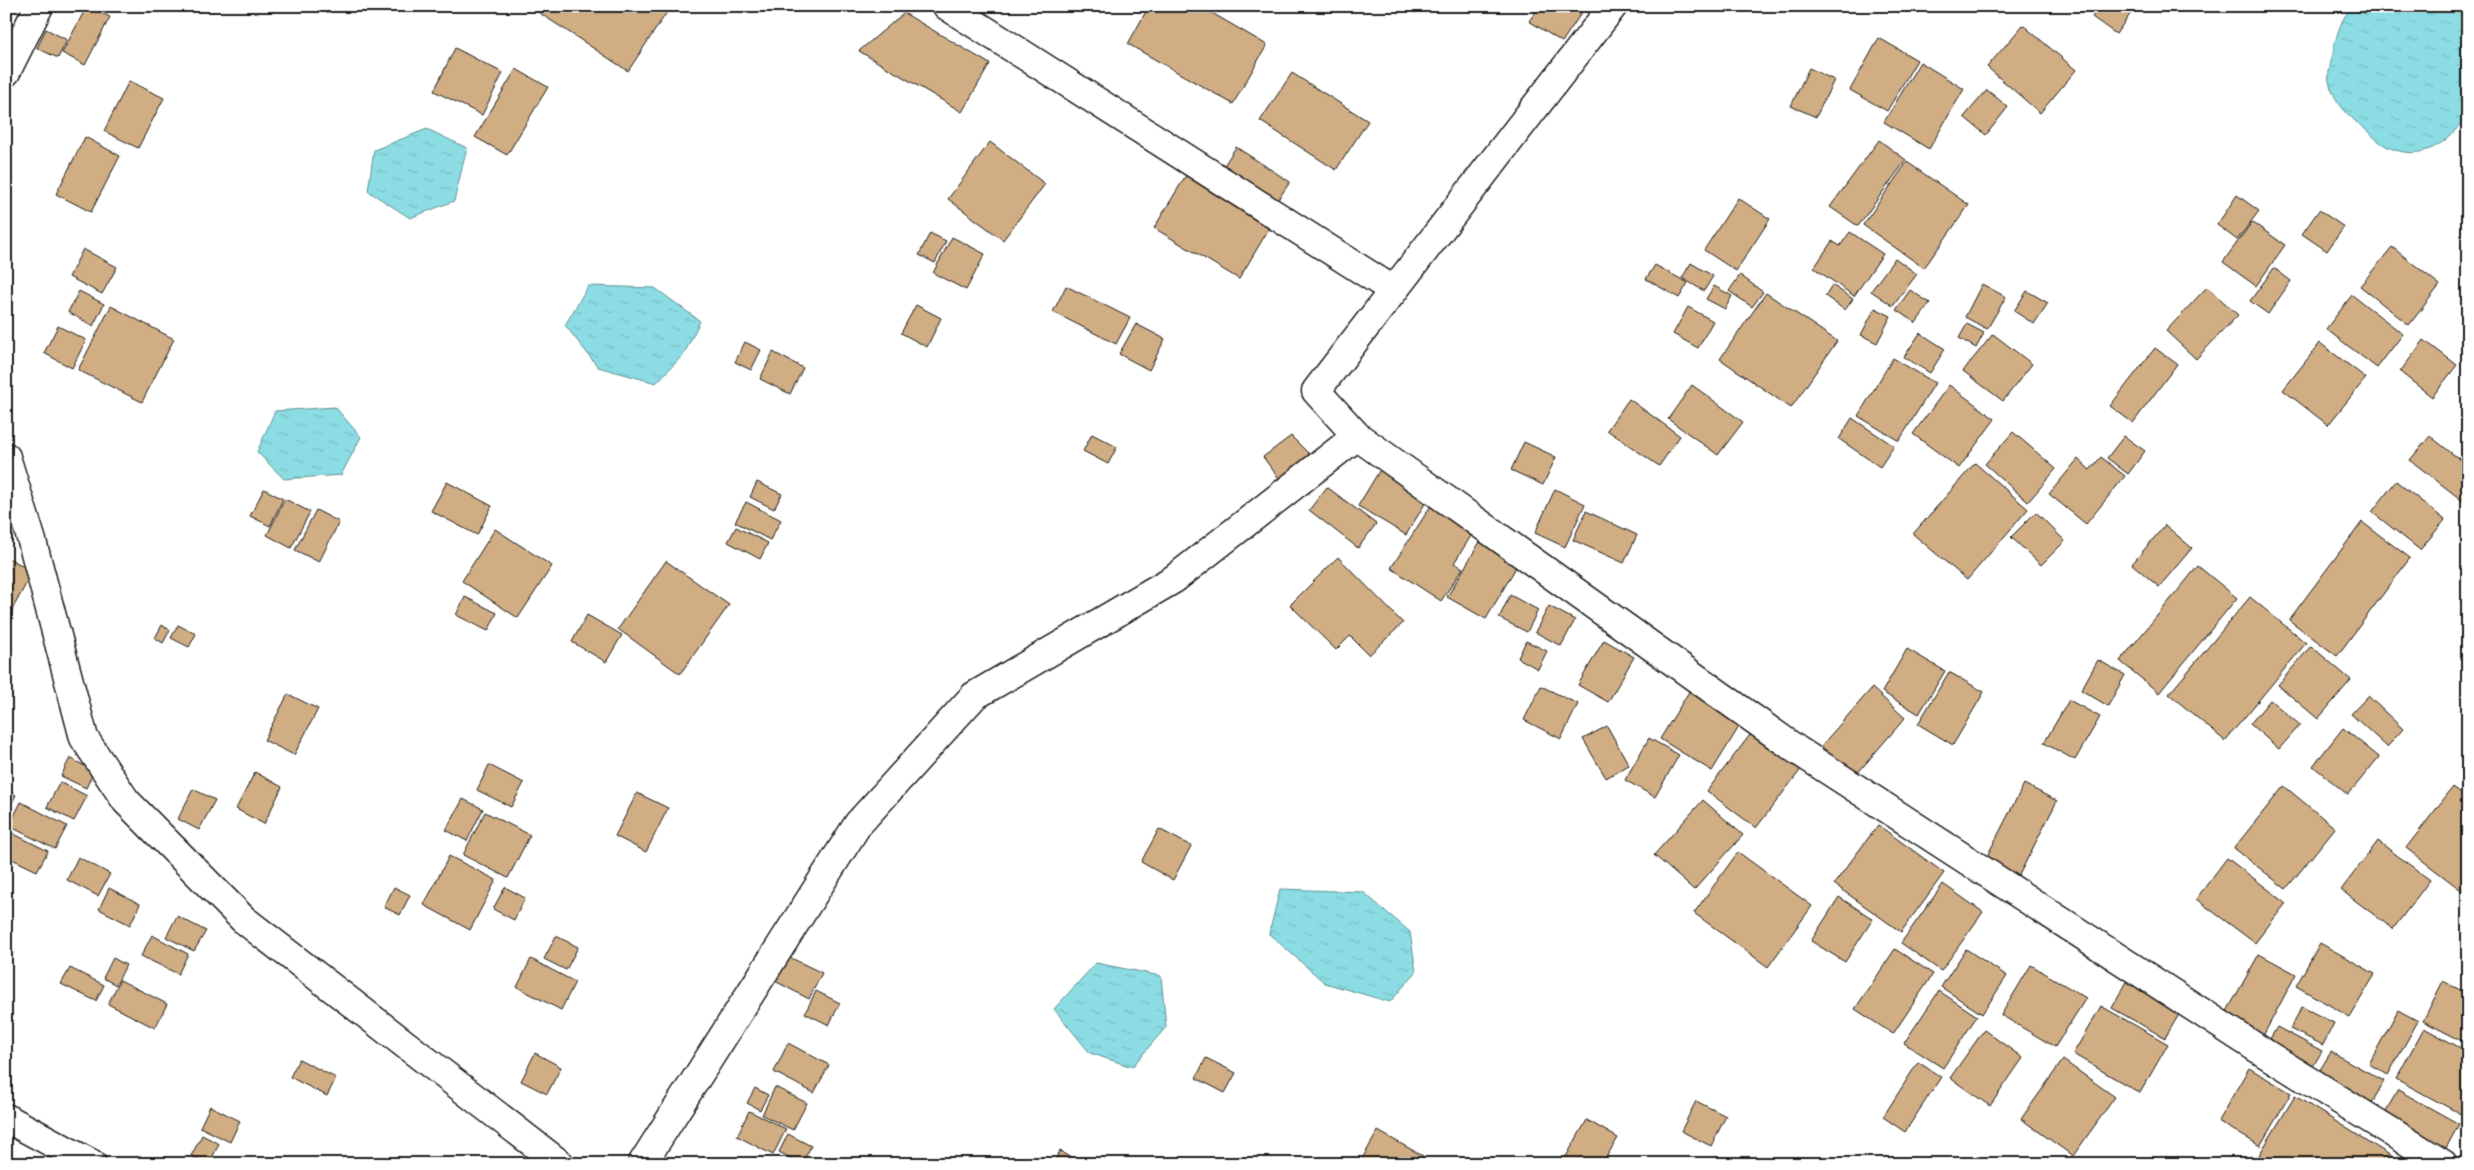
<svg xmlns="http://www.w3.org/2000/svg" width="2474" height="1170" font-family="Sriracha,sans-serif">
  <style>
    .water { fill: url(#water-ripples); stroke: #5f9093 }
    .building { fill: #d0ad83; stroke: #1c1c1c }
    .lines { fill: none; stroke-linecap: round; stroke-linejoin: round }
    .minor-casing { stroke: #1c1c1c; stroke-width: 31 }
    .minor { stroke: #fff; stroke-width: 28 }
  </style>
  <defs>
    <pattern id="water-ripples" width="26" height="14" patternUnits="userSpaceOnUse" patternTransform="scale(1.25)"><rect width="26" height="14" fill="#8bdde3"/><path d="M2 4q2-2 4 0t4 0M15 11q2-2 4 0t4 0" fill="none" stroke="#77bdc2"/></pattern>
  </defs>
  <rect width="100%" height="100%" fill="#fff"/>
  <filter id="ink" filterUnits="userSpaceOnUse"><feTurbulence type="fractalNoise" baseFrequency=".02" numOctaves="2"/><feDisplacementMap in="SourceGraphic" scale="10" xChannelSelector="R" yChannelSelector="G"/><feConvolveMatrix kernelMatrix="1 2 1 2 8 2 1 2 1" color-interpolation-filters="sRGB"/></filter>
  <g filter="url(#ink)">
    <path class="water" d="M2353 6H2465L2468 10V113C2450 143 2421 164 2386 146 2378 142 2371 134 2365 129 2349 117 2333 101 2329 81 2327 72 2333 57 2334 47 2337 34 2342 16 2353 6Z
      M427 129 467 148 454 201 410 218 368 191 374 150Z
      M588 286 655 288 700 321 684 354 656 383 598 367 565 325Z
      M335 407 361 437 341 475 284 479 257 452 275 411Z
      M1280 889 1363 892 1410 932 1416 972 1390 1002 1325 983 1269 934Z
      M1096 963 1161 976 1166 1027 1132 1067 1090 1053 1054 1009Z"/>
    <path class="building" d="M87 6 110 17 85 65 62 53Z
      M529 6H671L628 71Z
      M1149 6H1200L1267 45 1233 104 1128 44Z
      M1540 6H1586L1562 42 1529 21Z
      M2100 6H2136L2116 34 2092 17Z
      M904 13 990 64 962 112 859 51Z
      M2023 25 2076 70 2040 113 1987 67Z
      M46 29 67 40 58 58 37 48Z
      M1879 38 1917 60 1887 111 1850 90Z
      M455 48 503 73 482 115 434 91Z
      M1920 62 1964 89 1929 149 1884 122Z
      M1809 68 1834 80 1816 117 1791 106Z
      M516 69 548 87 507 155 475 137Z
      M1292 73 1368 121 1336 170 1260 121Z
      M129 81 164 98 138 148 104 131Z
      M1987 90 2008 107 1986 135 1964 117Z
      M85 137 120 156 91 212 56 194Z
      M1879 140 1906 160 1858 226 1830 207Z
      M990 142 1045 184 1003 240 948 199Z
      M1236 147 1290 182 1277 201 1223 167Z
      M1907 162 1969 205 1924 268 1863 225Z
      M1188 172 1273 222 1239 279 1154 228Z
      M2237 195 2259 211 2237 240 2217 225Z
      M1738 198 1770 219 1736 271 1704 250Z
      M2319 210 2344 227 2327 251 2302 234Z
      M2252 222 2285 245 2256 286 2223 262Z
      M1850 232 1883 254 1854 296 1814 268 1832 241 1840 246Z
      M930 233 946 241 935 263 919 255Z
      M952 237 985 254 966 290 933 273Z
      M2392 247 2440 285 2409 325 2360 286Z
      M83 249 117 267 102 294 69 277Z
      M1895 258 1917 274 1893 306 1871 291Z
      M1691 263 1713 276 1704 291 1682 278Z
      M1655 265 1688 283 1679 298 1646 279Z
      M2274 268 2291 281 2268 314 2250 301Z
      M1740 275 1763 292 1752 307 1729 291Z
      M1982 284 2006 297 1987 329 1965 317Z
      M1832 285 1853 299 1845 310 1825 296Z
      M1066 286 1130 318 1116 344 1053 312Z
      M1714 286 1732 296 1725 309 1706 299Z
      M2207 287 2238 315 2196 359 2166 331Z
      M1910 290 1930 303 1916 323 1896 310Z
      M79 291 104 304 93 326 68 312Z
      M2027 291 2048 303 2034 324 2014 311Z
      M1766 293 1837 341 1791 408 1720 359Z
      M2352 295 2403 334 2377 368 2326 329Z
      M916 305 941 318 927 347 901 333Z
      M111 306 174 339 142 402 78 370Z
      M1688 307 1713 321 1698 348 1673 334Z
      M1875 308 1891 316 1877 343 1861 335Z
      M1136 324 1165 339 1149 370 1119 354Z
      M1967 324 1984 333 1976 348 1959 338Z
      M58 326 86 340 72 368 44 353Z
      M1920 333 1945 349 1930 373 1904 357Z
      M1993 334 2032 364 2003 401 1963 371Z
      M2424 340 2457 365 2432 397 2400 372Z
      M745 342 761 350 751 370 735 362Z
      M2320 343 2366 378 2328 425 2283 390Z
      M2155 348 2177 364 2133 423 2110 406Z
      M773 352 803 368 790 394 760 379Z
      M1893 358 1935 383 1899 441 1858 416Z
      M1692 385 1743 422 1718 455 1668 419Z
      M1949 385 1995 419 1959 468 1913 434Z
      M1629 399 1680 436 1659 466 1607 430Z
      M1852 418 1894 446 1880 467 1839 439Z
      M2468 429V441L2462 436Z
      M2013 432 2056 469 2028 502 1985 464Z
      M1092 434 1117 447 1108 464 1083 451Z
      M1291 436 1313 458 1281 481 1263 457Z
      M2124 436 2145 451 2128 474 2107 458Z
      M2430 436 2468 466V505L2410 460Z
      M1524 442 1556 457 1543 485 1511 470Z
      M2101 457 2125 476 2086 524 2049 494 2078 459 2090 470Z
      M1975 463 2028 509 1967 580 1913 534Z
      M1381 468 1429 497 1406 535 1358 506Z
      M2396 481 2445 520 2420 550 2372 512Z
      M447 482 492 506 477 535 431 511Z
      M757 482 782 494 774 509 750 497Z
      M1327 487 1376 524 1358 548 1309 510Z
      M264 489 283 499 270 526 250 516Z
      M1555 489 1585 504 1565 547 1535 533Z
      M285 499 310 512 291 548 267 535Z
      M1434 501 1476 528 1454 563 1463 568 1441 601 1391 568Z
      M746 502 781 520 770 540 735 522Z
      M316 510 339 522 319 562 295 550Z
      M1586 511 1637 535 1624 563 1573 540Z
      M2036 512 2065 541 2041 565 2011 537Z
      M2362 522 2410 558 2337 656 2289 620Z
      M2165 525 2192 548 2159 587 2132 564Z
      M736 527 768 543 760 559 728 542Z
      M495 529 552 566 518 618 462 581Z
      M1484 535 1522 557 1486 619 1447 597Z
      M6 557 33 571 6 621Z
      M1338 557 1403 623 1369 655 1350 636 1336 650 1290 605Z
      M666 561 729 605 680 674 618 629Z
      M2198 566 2237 598 2159 693 2120 661Z
      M1510 595 1538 610 1527 632 1499 618Z
      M465 597 497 613 488 631 456 615Z
      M2250 597 2306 643 2225 741 2169 694Z
      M1549 606 1575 620 1561 646 1535 632Z
      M587 615 622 635 606 662 572 642Z
      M162 625 170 630 163 643 155 638Z
      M178 625 196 634 189 647 171 638Z
      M1604 640 1634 657 1608 702 1578 685Z
      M1526 641 1547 651 1538 669 1518 658Z
      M2311 646 2351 680 2318 719 2278 685Z
      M1907 649 1945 671 1919 714 1882 692Z
      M2098 660 2125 675 2108 706 2081 690Z
      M1949 672 1984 692 1953 745 1918 724Z
      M1541 686 1578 704 1561 739 1524 720Z
      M1872 688 1905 718 1855 776 1821 746Z
      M1690 690 1742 722 1712 771 1660 739Z
      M288 694 318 709 294 755 264 740Z
      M2368 696 2403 729 2387 747 2351 714Z
      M2069 700 2100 717 2075 760 2044 743Z
      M2270 700 2300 725 2279 749 2250 724Z
      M1607 726 1629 765 1606 778 1583 739Z
      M2343 728 2379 757 2348 795 2313 766Z
      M1753 731 1802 768 1756 828 1707 791Z
      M1649 738 1679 755 1655 797 1625 780Z
      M70 758 94 771 86 788 61 776Z
      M489 765 524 783 511 807 477 790Z
      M255 772 282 787 264 824 236 809Z
      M60 782 87 796 74 821 47 807Z
      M2024 784 2057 801 2017 879 1984 862Z
      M2284 786 2335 828 2286 889 2234 848Z
      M2453 787 2468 798V890L2465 893 2406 848Z
      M193 789 215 800 199 830 178 819Z
      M6 790 16 795 6 814Z
      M637 793 668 808 646 852 615 836Z
      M463 799 483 809 467 841 446 830Z
      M1703 800 1743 835 1694 890 1654 855Z
      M21 802 67 826 55 849 9 826Z
      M485 812 530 835 508 878 463 855Z
      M1878 825 1944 873 1901 932 1834 884Z
      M1159 829 1191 846 1173 880 1141 862Z
      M6 830 48 851 37 871 6 856Z
      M2378 841 2430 880 2393 929 2341 890Z
      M1738 852 1812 906 1768 967 1694 913Z
      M449 856 496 880 470 930 424 905Z
      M78 857 110 874 98 896 67 880Z
      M2227 858 2286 903 2255 943 2196 899Z
      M1943 884 1983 912 1941 971 1901 943Z
      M394 887 410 895 400 915 384 907Z
      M505 887 525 898 514 920 493 909Z
      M109 888 140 904 130 925 99 909Z
      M1839 897 1873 919 1845 962 1811 941Z
      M177 916 206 931 194 951 166 937Z
      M152 935 188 954 178 974 141 956Z
      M556 936 578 947 566 970 544 959Z
      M2320 943 2375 974 2350 1017 2296 986Z
      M1895 949 1933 974 1893 1034 1855 1009Z
      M1966 949 2007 976 1982 1014 1941 987Z
      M2259 954 2296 974 2263 1036 2225 1015Z
      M787 956 822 973 809 999 775 981Z
      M113 958 126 965 116 985 103 978Z
      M531 959 575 982 561 1010 517 987Z
      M2031 965 2086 998 2055 1047 2001 1015Z
      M2468 965V979L2461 974Z
      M70 968 104 985 96 1001 61 984Z
      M120 980 167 1004 155 1028 108 1004Z
      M2128 980 2181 1011 2165 1038 2112 1008Z
      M2443 981 2468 994V1044L2423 1021Z
      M816 991 840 1003 829 1025 805 1013Z
      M1939 991 1977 1016 1943 1068 1904 1043Z
      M2101 1006 2168 1044 2140 1093 2073 1054Z
      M2302 1007 2334 1023 2323 1045 2290 1029Z
      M2398 1010 2418 1021 2388 1075 2369 1064Z
      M2277 1027 2322 1051 2312 1068 2267 1044Z
      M2424 1028 2468 1052V1118L2396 1079Z
      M1984 1030 2023 1058 1990 1106 1950 1078Z
      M788 1043 829 1065 814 1093 774 1072Z
      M2331 1052 2384 1081 2372 1103 2318 1073Z
      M535 1053 561 1067 547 1094 521 1081Z
      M1206 1058 1236 1073 1225 1093 1196 1078Z
      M299 1059 336 1078 327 1096 290 1077Z
      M2063 1060 2115 1097 2073 1156 2021 1119Z
      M1918 1062 1941 1077 1905 1132 1883 1117Z
      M2249 1068 2291 1093 2260 1146 2218 1121Z
      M775 1087 807 1103 793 1130 762 1115Z
      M755 1088 768 1095 760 1110 747 1103Z
      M2398 1090 2459 1124 2445 1150 2383 1116Z
      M2295 1096 2404 1164H2273L2259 1155Z
      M1696 1101 1726 1116 1711 1146 1681 1131Z
      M210 1106 240 1121 230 1142 200 1127Z
      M749 1111 786 1129 773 1155 737 1136Z
      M1587 1120 1618 1138 1602 1164H1571L1564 1160Z
      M1378 1131 1423 1156 1419 1164H1359Z
      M788 1134 811 1146 802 1164 779 1152Z
      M202 1135 219 1144 209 1164 191 1156Z
      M1060 1151 1084 1164H1053Z"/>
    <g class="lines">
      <defs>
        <path id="minor" d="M947 6 1393 290
          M1613 6 1316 391 1357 436 1797 750 2266 1054 2443 1164
          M6 72 39 6
          M6 457 32 541 84 738 126 801 243 919 560 1164
          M6 1118 92 1164
          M642 1164 858 824 974 696 1174 579 1357 436"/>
      </defs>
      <use href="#minor" class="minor-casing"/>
      <use href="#minor" class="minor"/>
    </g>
  </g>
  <rect width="2474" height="1170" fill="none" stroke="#fff" stroke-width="25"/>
  <rect x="12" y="12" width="2449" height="1145" fill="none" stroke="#1c1c1c" stroke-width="2" filter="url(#ink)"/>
</svg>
